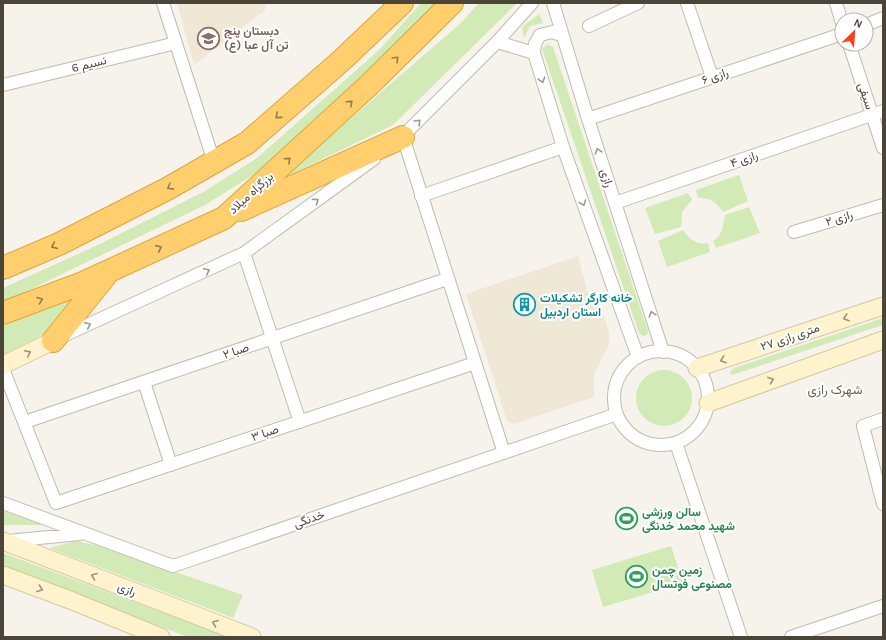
<svg xmlns="http://www.w3.org/2000/svg" width="886" height="640" font-family="Karla,Vazirmatn,sans-serif">
  <style>
    .education { fill: #efe8d6 }
    .green { fill: #d2eab5 }
    .lines { fill: none; stroke-linecap: round; stroke-linejoin: round }
    .street-casing { stroke: #c2bbae; stroke-width: 14 }
    .secondary-casing { stroke: #d6c79b; stroke-width: 19 }
    .highway-casing { stroke: #e0a43c; stroke-width: 24 }
    .street { stroke: #fff; stroke-width: 12 }
    .secondary { stroke: #fff3cd; stroke-width: 17 }
    .highway { stroke: #ffcf6e; stroke-width: 22 }
    .oneway { stroke: #937c4e }
    .oneway2 { stroke: #9c9892 }
    .oneway3 { stroke: #9c937c }
    .labels { text-anchor: middle; dominant-baseline: central; stroke-width: 4; stroke-linejoin: round; paint-order: stroke }
    .education-label { font-size: 12px; font-weight: bold; fill: #785e54; stroke: #fff; text-anchor: start }
    .street-label { font-size: 12px; fill: #4b4439; stroke: #fff }
    .culture-label { font-size: 12px; font-weight: bold; fill: #0d838f; stroke: #fff; text-anchor: start }
    .leisure-label { font-size: 12px; font-weight: bold; fill: #27864d; stroke: #fff; text-anchor: start }
    .neighbourhood-label { font-size: 13px; fill: #6e6250; stroke: #fff }
  </style>
  <rect width="100%" height="100%" fill="#f6f3ec"/>
  <path class="education" d="M177 3H266L265 10 194 65Z
    M578 256 590 301 595 303 604 316 609 333V344L594 374V397L514 424 507 421 466 294Z"/>
  <path class="green" d="M421 3H438L413 32 264 168 205 205 27 291 3 301V288L102 243 205 191 257 158 380 49Z
    M479 3H517L393 125 281 179 462 22Z
    M539 14 543 23 530 26 524 38 522 27Z
    M547 44 553 47 648 331 647 335 643 336 639 333 542 49Z
    M739 175 748 201 723 212C718 203 709 197 698 198L696 190Z
    M688 193 692 200 682 212 681 227 655 234 645 208Z
    M749 207 760 233 716 248 713 241C723 235 723 226 725 215Z
    M683 230C689 239 697 245 708 243L710 252 667 267 658 241Z
    M78 296 51 331 3 355V322Z
    M883 318V325L735 374 731 375 730 372 734 368Z
    M636 398a28 28 0 1 1 56 0a28 28 0 1 1-56 0Z
    M3 511 48 525H3Z
    M76 541 99 546 243 595 233 618 49 548Z
    M671 546 683 583 603 607 592 570Z
    M3 553 228 637H188L3 567Z"/>
  <g class="lines">
    <defs>
      <path id="street" d="M163 3 214 162
        M553 3 588 119 663 352
        M687 3 712 77
        M836 3 842 23
        M866 25 883 18
        M589 26 638 3
        M497 42 534 53 563 147 638 357
        M849 44 883 148
        M534 53 535 44 540 35 552 32 561 35
        M3 85 176 43
        M588 119 842 34
        M403 137 504 453
        M398 141 497 42 532 3
        M421 196 563 147
        M615 203 883 111
        M794 232 883 205
        M244 253 300 422
        M61 337 244 253 374 159
        M614 398a47 47 0 1 1 94 0a47 47 0 1 1-94 0Z
        M3 369 56 503 475 363
        M144 382 171 465
        M883 419 863 426 883 504
        M25 422 447 279
        M676 443 741 637
        M3 503 173 566 617 414
        M8 541 80 534
        M791 637 883 606"/>
      <path id="secondary" d="M3 365 53 341
        M697 368 883 306
        M708 403 883 340
        M3 541 252 637
        M3 575 70 600 161 637"/>
      <path id="highway" d="M241 210 403 137
        M3 268 59 244 167 189 247 143 342 60 402 3
        M3 313 83 283 224 218 368 86 452 3
        M53 341 106 275"/>
    </defs>
    <use href="#street" class="street-casing"/>
    <use href="#secondary" class="secondary-casing"/>
    <use href="#highway" class="highway-casing"/>
    <use href="#street" class="street"/>
    <use href="#secondary" class="secondary"/>
    <use href="#highway" class="highway"/>
  </g>
  <defs><path id="oneway-chevron" d="M-2-3.5L2.5 0L-2 3.5" fill="none" stroke-width="1.6" stroke-linecap="round" stroke-linejoin="round"/></defs>
  <g class="oneway">
    <use href="#oneway-chevron" transform="translate(396 59) rotate(-45)"/>
    <use href="#oneway-chevron" transform="translate(350 103) rotate(-42)"/>
    <use href="#oneway-chevron" transform="translate(278 116) rotate(139)"/>
    <use href="#oneway-chevron" transform="translate(288 160) rotate(-42)"/>
    <use href="#oneway-chevron" transform="translate(170 187) rotate(151)"/>
    <use href="#oneway-chevron" transform="translate(54 246) rotate(156)"/>
    <use href="#oneway-chevron" transform="translate(159 248) rotate(-24)"/>
    <use href="#oneway-chevron" transform="translate(40 300) rotate(-21)"/>
  </g>
  <g class="oneway2">
    <use href="#oneway-chevron" transform="translate(542 80) rotate(72)"/>
    <use href="#oneway-chevron" transform="translate(418 122) rotate(-46)"/>
    <use href="#oneway-chevron" transform="translate(598 151) rotate(-108)"/>
    <use href="#oneway-chevron" transform="translate(316 201) rotate(-36)"/>
    <use href="#oneway-chevron" transform="translate(583 203) rotate(70)"/>
    <use href="#oneway-chevron" transform="translate(207 271) rotate(-25)"/>
    <use href="#oneway-chevron" transform="translate(652 314) rotate(-107)"/>
    <use href="#oneway-chevron" transform="translate(88 325) rotate(-25)"/>
  </g>
  <g class="oneway3">
    <use href="#oneway-chevron" transform="translate(846 318) rotate(161)"/>
    <use href="#oneway-chevron" transform="translate(28 353) rotate(-26)"/>
    <use href="#oneway-chevron" transform="translate(723 360) rotate(161)"/>
    <use href="#oneway-chevron" transform="translate(771 380) rotate(-20)"/>
    <use href="#oneway-chevron" transform="translate(94 576) rotate(-159)"/>
    <use href="#oneway-chevron" transform="translate(40 589) rotate(20)"/>
    <use href="#oneway-chevron" transform="translate(215 623) rotate(-159)"/>
  </g>
  <defs>
    <symbol id="school-ring" viewBox="-11 -11 22 22"><circle r="9.5" fill="#fff" stroke="#8d6e63" stroke-width="1.5"/><path d="M0-5L7-2L0 1L-7-2ZM-4 1L0 2.5L4 1V4Q0 6-4 4Z" fill="#8d6e63"/></symbol>
    <symbol id="building-ring" viewBox="-11 -11 22 22"><circle r="9.5" fill="#fff" stroke="#0f9aa8" stroke-width="1.5"/><path d="M-4-6H4V6H1V3H-1V6H-4ZM-2.5-4.3h1.7v1.8h-1.7ZM.8-4.3h1.7v1.8H.8ZM-2.5-1h1.7V.8h-1.7ZM.8-1h1.7V.8H.8Z" fill="#0f9aa8"/></symbol>
    <symbol id="stadium-ring" viewBox="-11 -11 22 22"><circle r="9.5" fill="#fff" stroke="#2e9e5b" stroke-width="1.5"/><path d="M0-5a6.5 5 0 1 0 0 10a6.5 5 0 1 0 0-10ZM-3.5-1.8h7v3.6h-7Z" fill="#2e9e5b"/></symbol>
  </defs>
  <g fill-rule="evenodd">
    <use href="#school-ring" x="196" y="26" width="25" height="25"/>
    <use href="#building-ring" x="512" y="292" width="25" height="25"/>
    <use href="#stadium-ring" x="614" y="506" width="25" height="25"/>
    <use href="#stadium-ring" x="624" y="564" width="25" height="25"/>
  </g>
  <g class="labels">
    <g class="education-label">
      <text x="224" y="31">دبستان پنج<tspan x="224" dy="14">تن آل عبا (ع)</tspan></text>
    </g>
    <g class="street-label">
      <text transform="translate(89 64) rotate(-14)">نسیم 6</text>
      <text transform="translate(715 76) rotate(-19)">رازی ۶</text>
      <text transform="translate(866 96) rotate(72)">سیفی</text>
      <text transform="translate(744 159) rotate(-19)">رازی ۴</text>
      <text transform="translate(607 178) rotate(72)">رازی</text>
      <text transform="translate(251 193) rotate(-42)">بزرگراه میلاد</text>
      <text transform="translate(839 218) rotate(-17)">رازی ۲</text>
      <text transform="translate(790 337) rotate(-19)">۲۷ متری رازی</text>
      <text transform="translate(236 351) rotate(-19)">صبا ۲</text>
      <text transform="translate(265 433) rotate(-19)">صبا ۳</text>
      <text transform="translate(309 519) rotate(-19)">خدنگی</text>
      <text transform="translate(127 589) rotate(21)">رازی</text>
    </g>
    <g class="culture-label">
      <text x="540" y="298">خانه کارگر تشکیلات<tspan x="540" dy="14">استان اردبیل</tspan></text>
    </g>
    <g class="leisure-label">
      <text x="642" y="512">سالن ورزشی<tspan x="642" dy="14">شهید محمد خدنگی</tspan></text>
      <text x="652" y="570">زمین چمن<tspan x="652" dy="14">مصنوعی فوتسال</tspan></text>
    </g>
    <g class="neighbourhood-label">
      <text x="835" y="389">شهرک رازی</text>
    </g>
  </g>
  <rect width="886" height="640" fill="none" stroke="#4b4439" stroke-width="8"/>
  <g transform="translate(854 32) rotate(25)"><circle r="19" fill="#ffffff" stroke="#b7b4b0"/>
  <path d="M0-3L7 15L0 10L-7 15Z" fill="#fc3f1d"/>
  <text y="-6" font-size="11" font-weight="bold" text-anchor="middle" fill="#4b4439">N</text>
  </g>
</svg>
